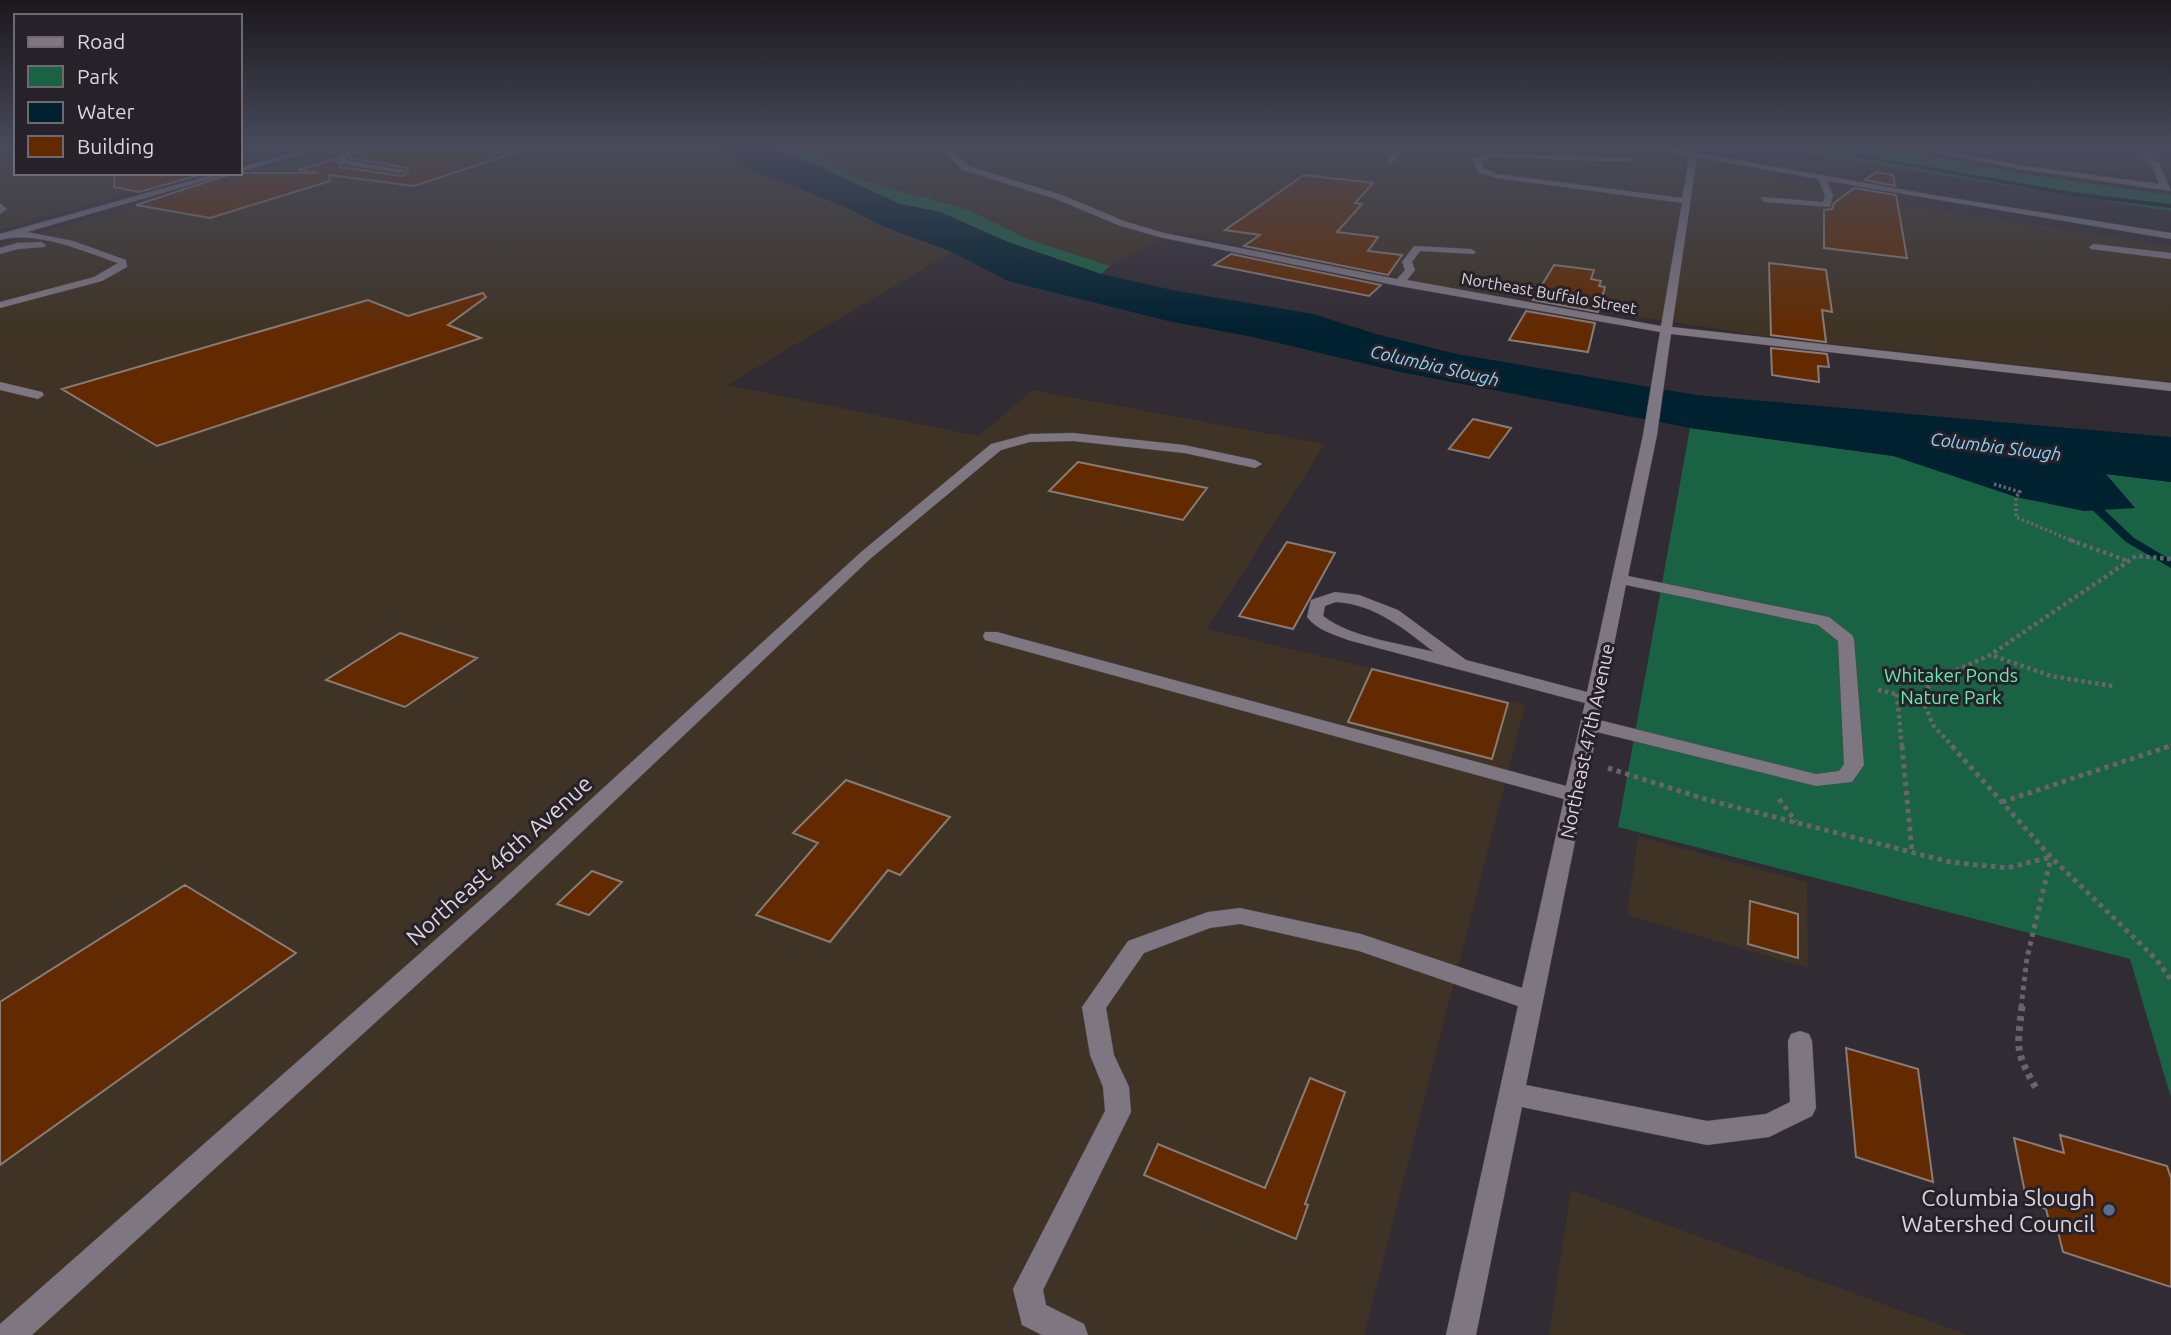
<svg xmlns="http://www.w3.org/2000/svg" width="2171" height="1335" font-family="Ubuntu,sans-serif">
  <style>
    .commercial { fill: #3e3324 }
    .built { fill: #3c323f }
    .green { fill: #196243 }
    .water { fill: #002130 }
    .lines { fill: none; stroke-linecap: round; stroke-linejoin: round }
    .stream { fill: #002130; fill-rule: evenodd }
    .building { fill: #632a00; stroke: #887c76; stroke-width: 2 }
    .minor-casing { stroke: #4b464d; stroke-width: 1 }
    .path-far3 { stroke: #69646b; stroke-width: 3.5; stroke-dasharray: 2.5 2.5; stroke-linecap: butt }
    .path-far2 { stroke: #69646b; stroke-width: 4.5; stroke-dasharray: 3.5 3.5; stroke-linecap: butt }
    .path-far1 { stroke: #69646b; stroke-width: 5; stroke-dasharray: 4.5 4.5; stroke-linecap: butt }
    .path { stroke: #69646b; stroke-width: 7; stroke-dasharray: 5 5; stroke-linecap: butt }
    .minor { fill: #7e7781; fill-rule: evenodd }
    .service-dot { fill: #5c6f8a; stroke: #272129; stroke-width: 2.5 }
    .labels { text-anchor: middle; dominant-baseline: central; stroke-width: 6; stroke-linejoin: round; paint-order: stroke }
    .far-street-label { font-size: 16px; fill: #dad6db; stroke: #272129 }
    .far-water-label { font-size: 18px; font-style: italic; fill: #8ad4f9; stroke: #272129 }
    .park-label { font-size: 19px; fill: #62edae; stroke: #272129 }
    .street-label { font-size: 19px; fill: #dad6db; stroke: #272129 }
    .near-street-label { font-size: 23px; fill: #dad6db; stroke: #272129 }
    .near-poi-label { font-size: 23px; fill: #dad6db; stroke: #272129; text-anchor: end }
  </style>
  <rect width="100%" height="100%" fill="#312b33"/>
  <path class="commercial" d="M240 144H308L240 163Z
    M349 144H708L756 171 847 208 885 227 952 252 727 385 979 436 1032 390 1325 444 1207 629 1525 705 1364 1335H0V244Z
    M801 144H1620L1901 204 2171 246V382L1748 334 1424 283 1175 232 1110 266 1030 240 966 209 861 180Z
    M16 171V173H203L0 230V172Z
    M1638 836 1807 882 1808 968 1627 915Z
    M1571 1190 1968 1335H1549Z"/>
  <path class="built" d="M1935 144H2171V181L2045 165Z"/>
  <path class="green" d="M769 144H801L861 180 966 209 1030 240 1110 266 1101 274 1008 242 940 212 900 204Z
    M1741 144H1866L2016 173 2171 195V211Z
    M1690 428 1980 468 2105 474 2171 482V1098L2130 959 1618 827Z"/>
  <path class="water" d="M708 144H769L900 204 940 212 1008 242 1101 274 1177 291 1313 314 1376 334 1457 354 1696 395 2171 437V482L2106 474 2135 508 2084 511 2016 497 1893 456 1690 428 1400 372 1253 337 1168 321 1008 281 952 252 885 227 847 208 756 171Z"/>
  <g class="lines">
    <path class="stream" d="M1786 144H1799L2072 192 2171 204V208L2072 196Z
      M2089 498 2093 499 2134 538 2171 560V568L2126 542 2085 503 2084 501Z"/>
  </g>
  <path class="building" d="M385 144H522L523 150 414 186 329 175 330 181 210 218 136 205 234 173H319L298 170 336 159 340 167 403 176 408 173 407 168 350 158 353 154Z
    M1876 172 1893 175 1895 186 1865 180Z
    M115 173H207L139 192 114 187Z
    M1304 175 1373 183 1355 203 1362 204 1337 232 1378 237 1368 251 1402 255 1388 275 1244 246 1260 235 1225 230Z
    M1854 188 1896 195 1907 258 1824 248V210L1832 209 1834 203Z
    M1231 254 1381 285 1369 296 1214 265Z
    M1769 263 1826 270 1832 312 1822 310 1826 342 1771 335Z
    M1554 265 1594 270 1591 279 1601 281 1599 286 1605 287 1598 312 1533 300Z
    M483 293 486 297 448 325 481 338 157 446 62 389 368 300 408 316Z
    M1526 311 1595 323 1588 352 1509 340Z
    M1771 348 1827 354 1829 367 1818 366 1819 382 1772 375Z
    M1473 419 1511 428 1489 458 1449 449Z
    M1078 462 1207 488 1183 520 1049 491Z
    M1287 542 1335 553 1293 629 1239 616Z
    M400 633 477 658 405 707 326 680Z
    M1372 669 1508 703 1492 759 1348 722Z
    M846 780 950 817 900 875 888 870 830 942 756 915 818 843 793 833Z
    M592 871 622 882 589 915 557 904Z
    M185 885 296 953 0 1165V1002Z
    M1750 901 1798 914V958L1748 944Z
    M1846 1048 1918 1069 1933 1182 1856 1157Z
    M1310 1078 1345 1092 1305 1204 1308 1205 1296 1239 1144 1175 1158 1144 1265 1188Z
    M2060 1135 2167 1166 2171 1178V1287L2063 1252 2056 1223 2049 1221 2046 1209 2027 1203 2014 1138 2064 1153Z"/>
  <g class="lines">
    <defs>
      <path id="minor" d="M322 144H335L240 172V168Z
        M362 144H374L352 151 346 160 407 171 403 173 340 164 338 158 344 151 337 150V146Z
        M946 144H954L955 153 968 166 1062 195 1124 221 1164 233 1397 279 1405 270 1402 262 1414 246 1471 249 1476 252 1474 254 1420 251 1412 262 1415 270 1407 280 1661 326 1682 203 1496 178 1478 172 1472 159 1489 153 1629 158 1632 162 1490 157 1480 162 1484 168 1498 174 1682 198 1689 156 1634 144H1651L1690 151 1691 144H1699L1698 153 1933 195 2171 233V239L1827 181 1833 195 1830 207 1764 202 1761 197 1823 202 1825 195 1818 179 1697 157 1672 327 2171 383V391L1671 334 1657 435 1628 576 1829 617 1852 635 1854 639 1864 765 1852 782 1816 786 1597 732 1526 1085 1707 1121 1766 1114 1790 1102 1788 1041 1791 1034 1800 1031 1809 1034 1812 1041 1816 1108 1812 1116 1769 1137 1707 1145 1522 1107 1476 1335H1446L1518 1006 1359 951 1240 924 1210 928 1144 953 1106 1008 1114 1055 1129 1087 1131 1112 1043 1290 1046 1305 1084 1324 1088 1335H1042L1022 1325 1013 1289 1105 1111 1103 1087 1090 1055 1082 1007 1128 941 1208 912 1240 908 1361 934 1522 988 1564 799 985 640 983 636 985 632H997L1566 786 1585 703 1348 640C1333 634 1317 630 1307 617L1311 600 1335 592 1359 595 1398 610 1466 660 1587 692 1643 435 1660 332 1399 286 1159 237 1118 225 1056 199 962 170 947 154ZM1626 585 1818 625 1838 641 1844 764 1839 771 1816 774 1599 720ZM1336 602C1375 604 1404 629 1434 652 1399 643 1352 638 1323 616L1325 606Z
        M1401 144H1409L1392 163H1386Z
        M1895 144H1912L2019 165 2159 184 2152 164 2143 160 2144 151 2156 150 2160 152 2151 155V159L2159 163 2171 191 2019 169Z
        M218 173H232L27 232 73 241 126 260 127 267 102 281 0 308V302L94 277 118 263C82 251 38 230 0 240V234Z
        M0 203 7 209 0 214Z
        M41 242 46 245 44 247 18 249 0 254V248L17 243Z
        M2094 244 2171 253V259L2091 249 2089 247Z
        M0 382 42 392 44 395 38 399 0 390Z
        M1073 433 1184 445 1255 460 1262 464 1255 468 1184 453 1073 441 1030 442 1001 450 870 559 510 900 32 1335H0V1324L494 888 860 553 991 444 1030 434Z"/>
    </defs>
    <use href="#minor" class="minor-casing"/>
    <path class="path-far3" d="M1994 484 2020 492 2016 497V517L2075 542"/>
    <path class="path-far2" d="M2070 540 2128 561
      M1994 656 2051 676 2113 686
      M1878 690 1923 700
      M1897 694 1902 748
      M1954 748 1933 725 1925 705V691L1932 681 1990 655 2136 556 2171 559
      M2164 748 2171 746"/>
    <path class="path-far1" d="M1902 746 1912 852
      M1952 746 2051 857 2156 959 2171 980
      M1608 768 1708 800 1950 862 2007 868 2051 857
      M1779 799 1796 822
      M2002 802 2170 746
      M2021 1008 2027 958 2051 858"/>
    <path class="path" d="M2022 1006C2017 1050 2015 1051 2037 1090"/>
    <use href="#minor" class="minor"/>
  </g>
  <linearGradient id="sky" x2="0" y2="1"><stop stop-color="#1b181c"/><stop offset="0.44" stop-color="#484a5b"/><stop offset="1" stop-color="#484a5b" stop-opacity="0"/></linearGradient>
  <rect width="2171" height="331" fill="url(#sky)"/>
  <circle class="service-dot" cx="2109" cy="1210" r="7"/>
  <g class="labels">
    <g class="far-street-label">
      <text transform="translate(1549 293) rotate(10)">Northeast Buffalo Street</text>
    </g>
    <g class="far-water-label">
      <text transform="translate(1435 365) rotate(13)">Columbia Slough</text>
      <text transform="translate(1996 446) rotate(7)">Columbia Slough</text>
    </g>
    <g class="park-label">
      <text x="1951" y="675">Whitaker Ponds<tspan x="1951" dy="22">Nature Park</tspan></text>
    </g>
    <g class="street-label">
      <text transform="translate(1587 741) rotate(-78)">Northeast 47th Avenue</text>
    </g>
    <g class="near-street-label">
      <text transform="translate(499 860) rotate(-42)">Northeast 46th Avenue</text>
    </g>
    <g class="near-poi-label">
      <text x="2095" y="1197">Columbia Slough<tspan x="2095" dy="26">Watershed Council</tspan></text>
    </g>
  </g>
  <rect x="14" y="14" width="228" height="161" fill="#272129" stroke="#6f6970" stroke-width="2"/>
  <rect x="28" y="37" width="35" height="10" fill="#7e7781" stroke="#6f6970" stroke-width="2"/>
  <text x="77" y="49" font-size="21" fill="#dad6db">Road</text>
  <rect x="28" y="66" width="35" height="21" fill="#196243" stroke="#6f6970" stroke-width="2"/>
  <text x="77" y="84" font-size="21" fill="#dad6db">Park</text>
  <rect x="28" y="102" width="35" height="21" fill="#002130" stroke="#6f6970" stroke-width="2"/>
  <text x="77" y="119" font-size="21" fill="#dad6db">Water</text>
  <rect x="28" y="136" width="35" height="21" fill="#632a00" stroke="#6f6970" stroke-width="2"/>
  <text x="77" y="154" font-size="21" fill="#dad6db">Building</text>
</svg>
